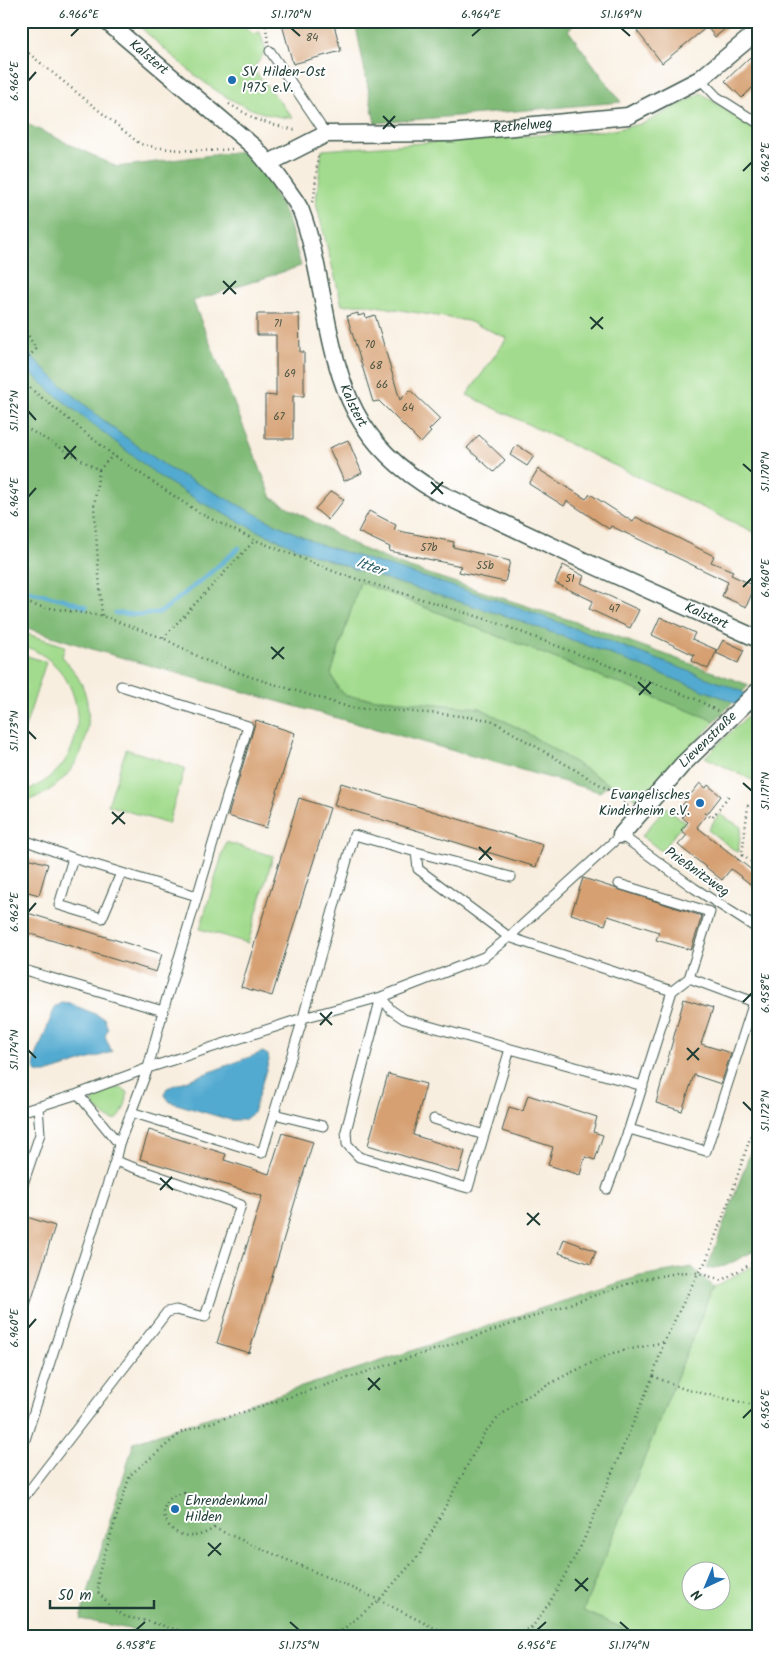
<svg xmlns="http://www.w3.org/2000/svg" width="779" height="1658" font-family="Kalam,sans-serif">
  <style>
    .green { fill: #a2db8d; stroke: #608c60; fill-rule: evenodd }
    .forest { fill: #81bb78; stroke: #507c56 }
    .water { fill: #53aad0; stroke: #397482 }
    .lines { fill: none; stroke-linecap: round; stroke-linejoin: round }
    .stream { stroke: #53aad0; stroke-width: 4.5 }
    .building { fill: #d6a072 }
    .lane-casing { stroke: #40584e; stroke-width: 11 }
    .street-casing { stroke: #40584e; stroke-width: 19 }
    .path { stroke: #40584e; stroke-width: 2.5; stroke-dasharray: 1 4; stroke-linecap: butt }
    .lane { stroke: #fff; stroke-width: 9 }
    .street { stroke: #fff; stroke-width: 16 }
    .ticks { fill: none; stroke: #1f3d34; stroke-width: 2 }
    .poi-dot { fill: #1f6fb2; stroke: #fff; stroke-width: 2 }
    .labels { text-anchor: middle; dominant-baseline: central; stroke-width: 4; stroke-linejoin: round; paint-order: stroke }
    .number-label { font-size: 11px; fill: #4d5644 }
    .street-label { font-size: 14px; fill: #1f3d34; stroke: #fff }
    .poi-label { font-size: 14px; fill: #1f3d34; stroke: #fff; text-anchor: start }
    .water-label { font-size: 15px; font-style: italic; fill: #31636b; stroke: #fff }
    .neatline { fill: none; stroke: #1f3d34; stroke-width: 2 }
    .ticks-label { font-size: 12px; text-anchor: middle; fill: #1f3d34 }
  </style>
  <rect width="100%" height="100%" fill="#fff"/>
  <filter id="ink" filterUnits="userSpaceOnUse"><feTurbulence type="fractalNoise" baseFrequency=".02" numOctaves="2"/><feDisplacementMap in="SourceGraphic" scale="10" xChannelSelector="R" yChannelSelector="G"/><feConvolveMatrix kernelMatrix="1 2 1 2 8 2 1 2 1" color-interpolation-filters="sRGB"/></filter>
  <filter id="wash" filterUnits="userSpaceOnUse"><feTurbulence type="fractalNoise" baseFrequency=".0096" numOctaves="4" result="noise"/><feDisplacementMap in="SourceGraphic" scale="20" xChannelSelector="R" yChannelSelector="G"/><feGaussianBlur stdDeviation="1.12" result="paint"/><feColorMatrix in="noise" values="0 0 0 0 0 0 0 0 0 0 0 0 0 0 0 0 0 1.4 0 .05"/><feComposite in="paint" operator="in"/></filter>
  <g filter="url(#wash)">
    <rect width="100%" height="100%" fill="#f8eedf"/>
    <path class="green" d="M133 21H238L253 34 260 32 266 51 253 69 293 118C227 115 180 61 133 21Z
      M701 93 758 132V534L467 395 507 338 468 321 364 304 342 305 316 203 322 150 613 130 645 123Z
      M360 582 715 721 643 802 609 784 524 731 480 708 346 696 338 688 331 674Z
      M21 632 65 646 62 656C69 665 77 674 82 685 102 733 73 791 21 802V792C97 770 95 668 21 645Z
      M21 654 46 662 21 740Z
      M758 706V783L705 757Z
      M126 749 185 768 168 824 108 805Z
      M666 807 685 822 661 851 642 836Z
      M719 814 741 827 738 853 708 830Z
      M226 842 273 856 248 943 200 929Z
      M118 1088H123L127 1093C127 1099 126 1103 124 1108 119 1122 113 1124 102 1113 100 1111 95 1108 94 1105 92 1102 94 1097 96 1095 101 1090 112 1089 118 1088Z
      M758 1263V1637H644L583 1611 713 1287ZM692 1570H722V1600H692Z"/>
    <path class="forest" d="M355 21H578L568 30 621 102 375 123Z
      M21 121 117 167 244 151 264 174 288 219 301 266 193 301 272 498 358 547 401 565 579 623 749 685 715 721 360 582 331 674 338 688 346 696 480 708 524 731 609 784 600 792 95 650 21 626Z
      M755 1140 758 1143V1249L725 1266 707 1269Z
      M692 1267 713 1287 583 1611 644 1637H168L80 1619 134 1442 640 1276Z"/>
    <path class="water" d="M21 346 60 384 114 429 170 469 265 519 319 544 512 605 739 690 758 701V718L729 700 578 642 509 617 363 572 314 555 260 532 199 501 160 477 53 393 21 364Z
      M62 1003 72 1004 104 1018 108 1029 105 1036 112 1052 46 1073H38L34 1068 35 1059 55 1007Z
      M263 1052 268 1055 269 1060 253 1113 244 1120H230L170 1102 164 1094 167 1088Z"/>
    <g class="lines">
      <path class="stream" d="M21 589 63 599 86 607
        M115 613 143 615 161 612 203 579 239 548"/>
    </g>
    <g id="blocks">
      <path class="building" d="M281 21H333L341 51 293 64Z
        M649 21H735L715 37 707 27 662 63 637 31Z
        M758 54V82L742 98 725 81 750 57 752 60Z
        M358 313V316L365 314 366 318 375 315 400 400 410 390 440 419 429 430 431 432 421 443 379 401 373 402 347 316Z
        M257 314H299L300 352H304V396H293V439H265V395L276 396V335H257Z
        M479 435 505 460 494 472 467 448Z
        M348 440 362 473 344 481 329 448Z
        M517 445 534 456 527 466 510 455Z
        M538 469 586 499 590 494 633 522 636 517 714 556 711 562 733 571 731 575 755 586 746 607 722 596 728 582 611 526 609 529 567 501 564 506 529 484Z
        M330 492 335 493 344 500 328 520 315 509Z
        M369 511 396 525 394 530 454 542 453 547 510 561 505 582 459 572 461 566 389 551 390 547 358 532Z
        M563 565 584 576 581 583 639 610 630 628 589 609 593 601 555 583Z
        M660 617 695 633 692 639 717 650 708 669 692 661 694 655 652 635Z
        M723 640 744 650 738 663 716 653Z
        M256 720 295 733 266 828 228 816Z
        M341 783 543 845 536 867 334 805Z
        M700 783 706 788 708 785 721 796 697 827 758 875V890L731 869 722 880 678 845 687 835 681 830 688 822 682 817 685 814 679 809Z
        M299 798 330 808 272 996 241 987Z
        M21 856 48 864 39 895 21 890Z
        M583 878 702 916 691 950 656 940 659 932 608 916 605 925 571 914Z
        M21 911 162 954 156 972 21 931Z
        M684 999 713 1008 701 1044 731 1053 721 1084 694 1075 682 1111 656 1103Z
        M388 1074 426 1084 413 1135 465 1151 459 1173 368 1145Z
        M528 1095 597 1117 593 1132 603 1135 595 1160 585 1157 580 1175 548 1165 553 1147 502 1131 509 1107 523 1111Z
        M149 1130 226 1154 224 1160 269 1174 282 1133 313 1142 249 1353 217 1343 262 1196 140 1159Z
        M24 1216 55 1226 24 1324H21V1225Z
        M564 1239 596 1251 591 1264 559 1253Z"/>
    </g>
  </g>
  <g filter="url(#ink)">
    <use href="#blocks" fill-opacity="0" stroke="#40584e" stroke-width="1"/>
    <g class="lines">
      <defs>
        <path id="lane" d="M270 51 326 134
          M700 79 717 97 758 123
          M21 839 73 858 197 896
          M73 858 59 905 102 918 121 873
          M511 877 416 852 418 869 509 937 672 991
          M619 884 710 912 689 978
          M21 969 163 1011
          M510 1049 468 1188 359 1157 347 1144 346 1131 381 997 391 1010 404 1019 643 1086
          M78 1094 119 1144
          M21 1112 78 1094 148 1068 303 1018 381 997 484 957 509 937 621 835 694 888 758 929
          M131 1112 262 1153 303 1018 354 835 416 852
          M274 1114 323 1126
          M434 1119 484 1135
          M607 1189 629 1129 672 991 689 978 754 1002 706 1151 629 1129
          M21 1190 40 1134 38 1106
          M21 1452 115 1161 119 1144 148 1068 163 1011 248 726 121 686
          M21 1501 167 1312 176 1310 205 1317 241 1205 115 1161"/>
        <g id="street">
          <path id="s1" d="M106 21 254 147C267 161 278 176 289 192 293 198 298 204 301 211 312 240 317 270 323 300 339 388 355 445 437 492L597 567 758 639"/>
          <path id="s2" d="M269 163 326 134 451 133 628 116 700 79 758 31"/>
          <path id="s3" d="M621 835 683 764 758 691"/>
        </g>
      </defs>
      <use href="#lane" class="lane-casing"/>
      <use href="#street" class="street-casing"/>
      <path class="path" d="M265 21 268 42
        M21 47 140 144C170 151 203 152 232 149
        M229 104 257 120 298 131
        M312 202 314 198 318 155
        M21 323 36 349 21 365
        M21 376 31 389 113 455 159 486 201 514 255 540 338 573 495 622 698 700 717 711
        M21 425 99 470 94 507 102 616
        M99 470 113 455
        M21 601 37 606 102 616 163 638 207 661 254 678 352 708 444 714 491 720 609 790 629 807
        M163 638 255 540
        M758 809 748 806 742 855 758 867
        M705 813 712 818 730 794
        M738 860 742 855
        M710 888 718 877
        M653 1376 684 1389 758 1406
        M184 1493C203 1497 214 1508 214 1528 171 1557 143 1499 184 1493Z
        M214 1528 379 1600 432 1627 463 1637
        M202 1637 147 1621 126 1617 112 1608 98 1592 99 1572 130 1475 182 1432 483 1334 639 1280 683 1272 698 1273 722 1280 758 1260
        M334 1637 379 1600 420 1554 485 1432 500 1416 517 1402 566 1375 613 1353 664 1342
        M513 1637 533 1626 550 1602 582 1544 653 1376 664 1342 698 1273 706 1261 730 1198 758 1114
        M527 1637 532 1627"/>
      <use href="#lane" class="lane"/>
      <use href="#street" class="street"/>
    </g>
  </g>
  <path class="ticks" d="M291 28 300 36M621 28 630 36M71 36 79 28M472 36 481 28M28 81 36 72M383 116 395 128M383 129 395 116M743 171 752 162M223 281 236 294M223 294 236 281M590 317 603 329M591 329 603 317M28 411 36 420M64 446 76 459M64 459 76 446M743 464 752 472M431 482 443 494M431 494 443 482M28 497 36 488M743 587 752 578M271 647 284 659M272 659 284 647M638 682 651 694M639 695 651 682M28 731 36 739M743 783 752 791M112 812 125 824M112 824 124 812M479 847 492 860M479 860 491 847M28 912 36 903M743 1002 752 993M320 1013 332 1025M320 1025 332 1012M687 1048 699 1060M28 1050 36 1058M687 1060 699 1048M743 1102 752 1111M160 1178 173 1190M160 1190 172 1177M527 1213 540 1225M527 1225 539 1213M28 1328 36 1319M368 1378 380 1390M368 1390 380 1378M743 1418 752 1409M208 1543 221 1555M208 1556 221 1543M575 1579 588 1591M575 1591 588 1578M290 1622 299 1630M620 1622 629 1630M136 1630 145 1622M537 1630 546 1622"/>
  <g class="poi-dot">
    <circle cx="232" cy="80" r="5"/>
    <circle cx="700" cy="803" r="5"/>
    <circle cx="175" cy="1509" r="5"/>
  </g>
  <g class="labels">
    <g class="number-label">
      <text x="312" y="38">84</text>
      <text x="278" y="324">71</text>
      <text x="370" y="345">70</text>
      <text x="376" y="366">68</text>
      <text x="290" y="374">69</text>
      <text x="382" y="385">66</text>
      <text x="408" y="408">64</text>
      <text x="279" y="417">67</text>
      <text x="429" y="548">57b</text>
      <text x="485" y="566">55b</text>
      <text x="570" y="579">51</text>
      <text x="614" y="609">47</text>
    </g>
    <g class="street-label">
      <text stroke="none"><textPath href="#s1" startOffset="56">Kalstert</textPath></text>
      <text stroke="none"><textPath href="#s2" startOffset="261">Rethelweg</textPath></text>
      <text stroke="none"><textPath href="#s1" startOffset="476">Kalstert</textPath></text>
      <text stroke="none"><textPath href="#s1" startOffset="895">Kalstert</textPath></text>
      <text stroke="none"><textPath href="#s3" startOffset="129">Lievenstraße</textPath></text>
      <text transform="translate(697 872) rotate(35)">Prießnitzweg</text>
    </g>
    <g class="poi-label">
      <text x="242" y="72">SV Hilden-Ost<tspan x="242" dy="16">1975 e.V.</tspan></text>
      <text x="690" y="795" text-anchor="end">Evangelisches<tspan x="690" dy="16">Kinderheim e.V.</tspan></text>
      <text x="185" y="1501">Ehrendenkmal<tspan x="185" dy="16">Hilden</tspan></text>
    </g>
    <g class="water-label">
      <text transform="translate(370 567) rotate(19)">Itter</text>
    </g>
  </g>
  <rect width="779" height="1658" fill="none" stroke="#fff" stroke-width="55"/>
  <g transform="translate(706 1586) rotate(224)"><circle r="24" fill="#ffffff" stroke="#a5b1ae"/>
  <path d="M0-4L9 19L0 12L-9 19Z" fill="#1f6fb2"/>
  <text y="-8" font-size="14" font-weight="bold" text-anchor="middle" fill="#1f3d34">N</text>
  </g>
  <path d="M50 1600v8h104v-8" fill="none" stroke="#1f3d34" stroke-width="2.5"/>
  <text x="58" y="1600" font-size="15" fill="#1f3d34" stroke="#ffffff" stroke-width="4" paint-order="stroke">50 m</text>
  <rect x="28" y="28" width="724" height="1602" class="neatline"/>
  <g class="ticks-label">
    <text x="79" y="18">6.966°E</text>
    <text x="291" y="18">51.170°N</text>
    <text x="481" y="18">6.964°E</text>
    <text x="621" y="18">51.169°N</text>
    <text transform="translate(14 81) rotate(-90)" y="4">6.966°E</text>
    <text transform="translate(765 162) rotate(-90)" y="4">6.962°E</text>
    <text transform="translate(14 411) rotate(-90)" y="4">51.172°N</text>
    <text transform="translate(765 472) rotate(-90)" y="4">51.170°N</text>
    <text transform="translate(14 497) rotate(-90)" y="4">6.964°E</text>
    <text transform="translate(765 578) rotate(-90)" y="4">6.960°E</text>
    <text transform="translate(14 731) rotate(-90)" y="4">51.173°N</text>
    <text transform="translate(765 791) rotate(-90)" y="4">51.171°N</text>
    <text transform="translate(14 912) rotate(-90)" y="4">6.962°E</text>
    <text transform="translate(765 993) rotate(-90)" y="4">6.958°E</text>
    <text transform="translate(14 1050) rotate(-90)" y="4">51.174°N</text>
    <text transform="translate(765 1111) rotate(-90)" y="4">51.172°N</text>
    <text transform="translate(14 1328) rotate(-90)" y="4">6.960°E</text>
    <text transform="translate(765 1409) rotate(-90)" y="4">6.956°E</text>
    <text x="136" y="1649">6.958°E</text>
    <text x="299" y="1649">51.175°N</text>
    <text x="537" y="1649">6.956°E</text>
    <text x="629" y="1649">51.174°N</text>
  </g>
</svg>
